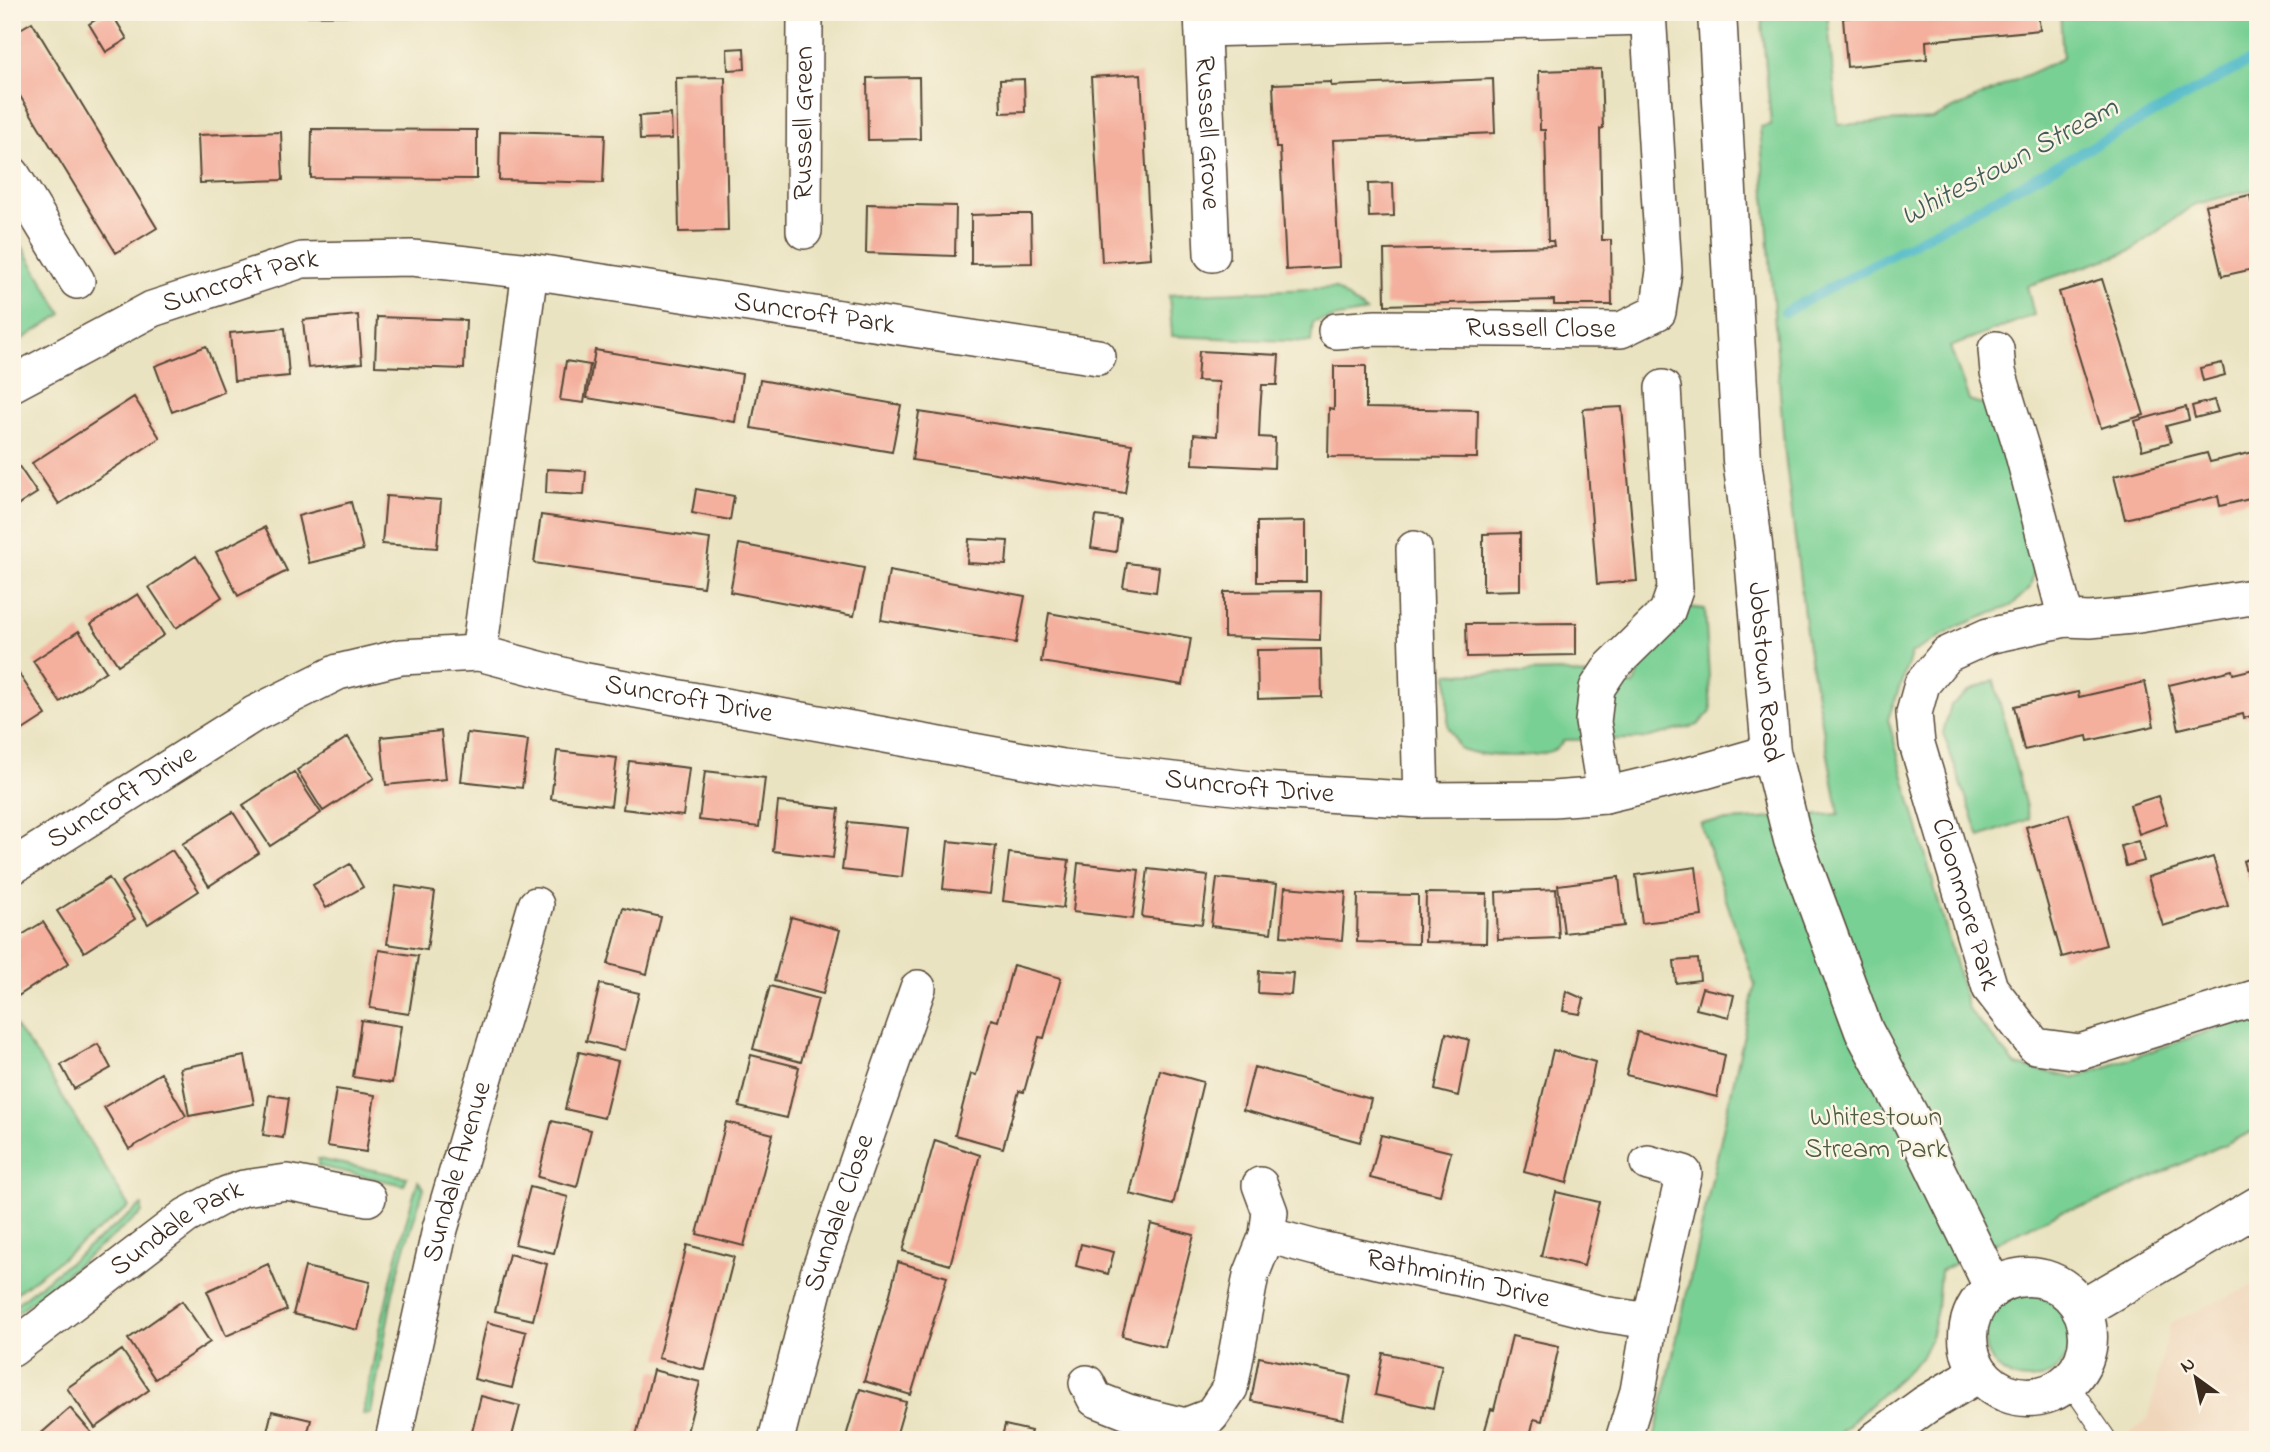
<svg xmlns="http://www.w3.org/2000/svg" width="2270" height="1452" font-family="'Indie Flower',sans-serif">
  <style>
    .built { fill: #efd6bb }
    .green { fill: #79d094; stroke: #5a7d59; stroke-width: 2 }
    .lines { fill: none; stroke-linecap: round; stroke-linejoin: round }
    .stream { stroke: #4db9c8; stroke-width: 10 }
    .building { fill: #f4af9d }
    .lane-casing { stroke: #554636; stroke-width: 20 }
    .street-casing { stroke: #554636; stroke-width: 38 }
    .secondary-casing { stroke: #554636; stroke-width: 41 }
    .lane { stroke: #fff; stroke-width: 18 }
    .street { stroke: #fff; stroke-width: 35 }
    .secondary { stroke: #fff; stroke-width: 38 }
    .labels { text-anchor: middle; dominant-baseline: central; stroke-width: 5; stroke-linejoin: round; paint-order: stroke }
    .street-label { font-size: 28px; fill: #3b2a1e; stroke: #fcf5e5 }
    .park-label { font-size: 28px; fill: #4e5c41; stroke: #fcf5e5 }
    .water-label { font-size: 30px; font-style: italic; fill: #415c5a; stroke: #fcf5e5 }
  </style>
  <rect width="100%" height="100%" fill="#fcf5e5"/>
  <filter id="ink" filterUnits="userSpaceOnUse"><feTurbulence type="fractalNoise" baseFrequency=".0143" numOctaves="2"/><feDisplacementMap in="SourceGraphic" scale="14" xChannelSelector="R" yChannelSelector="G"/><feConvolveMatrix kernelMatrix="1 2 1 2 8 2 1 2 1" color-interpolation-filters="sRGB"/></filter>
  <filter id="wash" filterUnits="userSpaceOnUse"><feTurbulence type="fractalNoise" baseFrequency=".00686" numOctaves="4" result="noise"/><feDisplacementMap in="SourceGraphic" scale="28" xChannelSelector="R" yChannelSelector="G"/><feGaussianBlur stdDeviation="1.57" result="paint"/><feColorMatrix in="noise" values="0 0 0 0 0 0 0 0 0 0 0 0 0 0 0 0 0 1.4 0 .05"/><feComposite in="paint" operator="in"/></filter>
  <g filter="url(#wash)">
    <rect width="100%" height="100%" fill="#eae3c1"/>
    <path class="built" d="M2258 1283V1440H2121L2148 1419 2170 1323Z"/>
    <path class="green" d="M1761 12H1827L1838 125 1932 119 2063 58 2060 12H2258V188L2193 205 2131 251 2027 286 2034 315 1950 347 1969 400 1986 406 2004 439 2036 564 2030 588 2011 606 1959 626 1912 653 1888 719 1968 1009 2016 1065 2074 1078 2258 1014V1129L2109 1197 2088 1205 2061 1211 1940 1271 1937 1309 1930 1340 1921 1358 1832 1440H1654L1755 985 1700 823 1839 814 1808 648 1784 446 1760 127 1771 125Z
      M12 229 62 314 12 346Z
      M1335 288 1366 312 1313 322 1311 342 1172 336 1169 295Z
      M1686 607 1705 609 1711 711 1698 725 1642 739 1564 740C1562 742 1560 746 1557 748 1539 760 1478 757 1459 748L1448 726V674L1561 671 1634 685 1643 663Z
      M1994 680 2029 819 1980 837 1943 733 1951 705 1971 690Z
      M12 1022 39 1058 129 1207 12 1296Z
      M318 1159 407 1177 404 1185 318 1166Z
      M418 1181 424 1188 406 1244 393 1292 371 1413 363 1415C378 1336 394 1258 418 1181Z
      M142 1205V1213L12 1317V1307Z
      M1985 1337a43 43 0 1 1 86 0a43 43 0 1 1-86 0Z"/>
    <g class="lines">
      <path class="stream" d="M1785 312 2258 57"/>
    </g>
    <g id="blocks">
      <path class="building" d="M108 12H111L127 39 106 52 89 24Z
        M122 12H245V17H122Z
        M256 12H410V15L256 16Z
        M417 12H466V15H417Z
        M1899 12H2038L2040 30 1926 41 1927 59 1847 67 1843 18Z
        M32 22 157 228 116 253 12 83V34Z
        M744 48 745 69 728 70 727 49Z
        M1601 69 1603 128 1600 129 1602 240H1611L1612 305H1554V300L1385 305 1384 250 1554 246 1553 241H1548L1545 130H1540L1539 71Z
        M1141 74 1151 258 1102 262 1091 77Z
        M725 77 728 231 679 232 676 78Z
        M919 77 920 139 868 140 867 78Z
        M1024 79 1025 112 1001 113 1000 80Z
        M1493 79 1495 133 1333 140 1339 267 1286 270 1280 148H1276L1273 84 1331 82V86Z
        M671 114 672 139 640 140 639 116Z
        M312 129 477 130V179L311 178Z
        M500 131 605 134 603 183 499 180Z
        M281 132 283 180 200 183 198 135Z
        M1393 183 1394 216 1369 217 1368 184Z
        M2250 195 2258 232V268L2222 276 2205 205Z
        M867 204 956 206 955 256 866 253Z
        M1001 214H1031L1032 263 971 264V215Z
        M2102 279 2144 415 2101 428 2059 292Z
        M358 315 362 363 308 368 303 320Z
        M377 317 466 320 464 369 375 366Z
        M285 328 289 376 234 381 230 333Z
        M206 346 224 392 172 412 155 366Z
        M595 350 742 374 735 422 587 398Z
        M1199 351 1279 355 1277 385H1262L1260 411 1259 437 1275 438 1274 468 1193 464 1194 434 1217 436 1219 382 1197 381Z
        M566 361 590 365 584 403 560 400Z
        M2222 363 2225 375 2203 381 2200 368Z
        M1334 366H1366V408L1478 410 1477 458 1328 457 1329 408 1334 409Z
        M760 380 901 405 892 452 751 428Z
        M134 397 160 438 59 504 32 463Z
        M2214 400 2218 412 2195 418 2192 406Z
        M1622 407 1637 581 1597 584 1583 409Z
        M2186 407 2189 420 2166 426 2171 442 2142 450 2135 421Z
        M919 412 1132 444 1125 493 912 460Z
        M2258 451V497L2220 506 2218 496 2125 519 2114 476 2207 453 2210 462Z
        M12 456 37 493 12 509Z
        M547 469 586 471 584 495 546 493Z
        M696 489 734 496 730 520 692 513Z
        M386 496 441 500 437 548 382 544Z
        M351 502 363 550 309 563 298 516Z
        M541 515 710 539 703 587 534 563Z
        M1096 516 1120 519 1116 552 1091 548Z
        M1306 521V582H1257V522Z
        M265 527 287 571 238 596 216 552Z
        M1520 533V590L1483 591V534Z
        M969 539 1008 541 1006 565 967 563Z
        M739 544 864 568 854 616 730 592Z
        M196 556 222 597 176 628 149 587Z
        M1127 563 1159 567 1156 592 1123 587Z
        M889 571 1025 596 1016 643 881 620Z
        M1321 591 1320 640 1224 637V592Z
        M138 594 164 635 118 665 91 624Z
        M1049 613 1191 638 1183 685 1041 662Z
        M1576 623V655L1467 657 1466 624Z
        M79 631 106 671 60 702 33 661Z
        M1321 649 1322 697 1258 699 1257 650Z
        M2258 668V714L2244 718 2243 714 2179 729 2169 685 2232 670 2233 674Z
        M19 674 46 715 12 737V679Z
        M2145 682 2154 726 2088 741 2087 736 2024 750 2014 706 2078 692 2079 697Z
        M441 731 446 779 386 785 381 737Z
        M467 733 528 740 522 788 461 781Z
        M348 737 374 778 323 811 297 770Z
        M557 751 617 758 611 806 551 799Z
        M629 761 689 768 683 816 623 809Z
        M705 771 765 778 759 827 699 820Z
        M294 772 321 813 270 846 243 805Z
        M2158 796 2167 824 2139 834 2130 805Z
        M778 802 839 809 833 858 773 851Z
        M233 812 259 853 209 886 182 844Z
        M2069 814 2106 945 2062 957 2026 827Z
        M848 822 908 828 902 877 842 870Z
        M948 841 996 846 990 894 943 889Z
        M2138 841 2144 861 2126 866 2121 846Z
        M172 850 199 891 148 924 121 882Z
        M1009 853 1069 860 1063 908 1003 901Z
        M2258 856V907H2257L2243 861Z
        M2213 857 2228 906 2163 926 2148 877Z
        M1078 863 1139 870 1133 919 1073 912Z
        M350 864 363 887 326 908 313 885Z
        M1696 867 1702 916 1642 923 1636 875Z
        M1148 869 1208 876 1202 924 1142 917Z
        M1619 877 1624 926 1564 933 1558 885Z
        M109 878 135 919 84 952 57 911Z
        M1217 878 1277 884 1271 933 1211 926Z
        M396 886 435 892 427 950 387 944Z
        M1285 887 1346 892 1342 940 1281 936Z
        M1556 889 1559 938 1498 940 1496 892Z
        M1426 893 1487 894 1486 943 1425 942Z
        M1358 894 1418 895V944L1357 942Z
        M623 908 661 917 647 974 608 964Z
        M791 917 840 930 823 994 774 981Z
        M43 922 69 963 18 996 12 987V941Z
        M379 950 418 956 409 1014 370 1008Z
        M1698 959 1700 980 1676 983 1674 961Z
        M1013 965 1061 978 1044 1038 1039 1037 1024 1092 1019 1091 1003 1148 955 1135 971 1074 976 1075 991 1019 998 1021Z
        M1259 971 1293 973 1291 995 1258 993Z
        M600 984 639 993 625 1050 586 1041Z
        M770 986 818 999 801 1062 753 1049Z
        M1702 988 1734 995 1729 1017 1696 1009Z
        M1566 991 1584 999 1580 1014 1563 1011Z
        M361 1020 401 1026 392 1083 353 1077Z
        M1637 1032 1725 1055 1717 1097 1626 1075Z
        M1446 1033 1469 1040 1458 1096 1435 1090Z
        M98 1044 111 1068 74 1089 61 1065Z
        M1553 1050 1595 1062 1588 1099 1567 1183 1524 1172Z
        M579 1052 618 1061 604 1118 565 1109Z
        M751 1055 799 1067 787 1118 739 1107Z
        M245 1056 254 1104 189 1116 180 1068Z
        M1254 1067 1371 1099 1360 1142 1243 1110Z
        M1160 1070 1203 1082 1173 1205 1130 1194Z
        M161 1073 186 1116 129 1149 104 1107Z
        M336 1089 375 1095 366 1152 327 1146Z
        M269 1095 289 1098 283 1138 263 1135Z
        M552 1121 591 1130 577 1187 538 1177Z
        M726 1122 773 1134 744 1246 697 1234Z
        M1381 1135 1451 1152 1440 1195 1370 1178Z
        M935 1140 980 1155 950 1265 903 1251Z
        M530 1187 568 1197 554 1253 515 1244Z
        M1556 1192 1599 1202 1584 1266 1541 1256Z
        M1151 1224 1194 1235 1165 1347 1122 1336Z
        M1081 1244 1114 1252 1108 1274 1076 1266Z
        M687 1245 734 1257 705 1370 658 1358Z
        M509 1254 547 1264 533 1320 495 1311Z
        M898 1262 947 1277 911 1395 864 1381 889 1298Z
        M268 1264 287 1310 226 1336 207 1291Z
        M305 1267 370 1282 358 1330 293 1314Z
        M182 1301 210 1342 155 1379 128 1339Z
        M487 1322 526 1332 512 1388 474 1379Z
        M1512 1336 1559 1346 1542 1421 1534 1419 1529 1440H1482L1491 1409 1494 1410Z
        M122 1350 149 1390 95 1428 67 1388Z
        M1383 1353 1442 1365 1433 1408 1375 1395Z
        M1259 1357 1351 1376 1343 1419 1251 1401Z
        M653 1370 700 1382 685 1440H635Z
        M860 1389 906 1402 895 1440H845Z
        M481 1396 520 1406 511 1440H470Z
        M70 1408 98 1440H33L45 1430Z
        M272 1411 311 1420 306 1440H265Z
        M1005 1425 1031 1431 1028 1440H1001Z"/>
    </g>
  </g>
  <g filter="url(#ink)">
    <use href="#blocks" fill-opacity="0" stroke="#554636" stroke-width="2"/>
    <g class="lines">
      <defs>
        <path id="lane" d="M2068 1382 2108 1440"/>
        <g id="street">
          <path id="s1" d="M1202 12 1212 254"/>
          <path d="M1203 29 1648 17"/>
          <path d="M12 174 77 281"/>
          <path id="s2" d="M804 231 805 12"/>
          <path id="s3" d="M1336 331 1376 328 1621 330 1658 312 1664 271 1648 12"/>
          <path d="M1996 349 1998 372 2021 447 2066 619"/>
          <path id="s4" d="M12 384 152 309 302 260 412 258 530 271 1098 357"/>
          <path d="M1414 549 1421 800"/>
          <path id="s5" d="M2258 596 2132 616 2090 620 2066 619 1988 636 1946 655 1922 684 1914 713 1917 744 1990 988 2035 1046 2080 1052 2258 997"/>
          <path d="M479 653 530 271"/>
          <path d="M1605 795 1593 722 1597 688 1611 667 1667 612 1675 589 1663 388"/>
          <path id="s6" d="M12 867 254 714 338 672 401 657 479 653 581 680 1062 767 1260 790 1421 800 1553 799 1605 795 1705 771 1771 752"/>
          <path id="s7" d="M1267 1235 1316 1248 1463 1279 1603 1314 1650 1321"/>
          <path id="s8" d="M12 1349 186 1216 227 1194 244 1188 287 1182 368 1198"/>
          <path d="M1087 1383 1095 1399 1128 1412 1185 1426 1211 1416 1230 1388 1251 1275 1267 1235 1270 1212 1260 1185"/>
          <path id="s9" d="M393 1440 440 1229 536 905"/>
          <path id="s10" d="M776 1440 818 1274 918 988"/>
          <path d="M1623 1440 1638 1391 1650 1321 1684 1173 1648 1163"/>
        </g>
        <g id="secondary">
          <path id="s11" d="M1717 12 1742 460 1753 545 1771 752 1793 840 1864 1031 1912 1121 1993 1287"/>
          <circle cx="2028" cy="1337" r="60"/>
          <path d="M2082 1309 2258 1206"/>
          <path d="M1877 1440 1925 1405 1979 1373"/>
        </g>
      </defs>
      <use href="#lane" class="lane-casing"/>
      <use href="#street" class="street-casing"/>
      <use href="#secondary" class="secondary-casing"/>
      <use href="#lane" class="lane"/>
      <use href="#street" class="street"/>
      <use href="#secondary" class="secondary"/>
    </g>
  </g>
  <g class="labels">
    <g class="street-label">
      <text stroke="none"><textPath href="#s2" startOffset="108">Russell Green</textPath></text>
      <text stroke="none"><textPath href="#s1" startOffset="121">Russell Grove</textPath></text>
      <text stroke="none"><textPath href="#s4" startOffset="252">Suncroft Park</textPath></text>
      <text stroke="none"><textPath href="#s4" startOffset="833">Suncroft Park</textPath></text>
      <text stroke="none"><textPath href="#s3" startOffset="205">Russell Close</textPath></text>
      <text stroke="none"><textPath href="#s11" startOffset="662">Jobstown Road</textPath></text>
      <text stroke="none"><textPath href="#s6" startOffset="738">Suncroft Drive</textPath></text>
      <text stroke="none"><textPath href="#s6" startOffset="1306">Suncroft Drive</textPath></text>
      <text stroke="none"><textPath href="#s6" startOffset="130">Suncroft Drive</textPath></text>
      <text stroke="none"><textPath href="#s5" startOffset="586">Cloonmore Park</textPath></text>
      <text stroke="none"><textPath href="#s9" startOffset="276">Sundale Avenue</textPath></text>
      <text stroke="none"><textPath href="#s10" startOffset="236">Sundale Close</textPath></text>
      <text stroke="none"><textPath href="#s8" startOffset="205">Sundale Park</textPath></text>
      <text stroke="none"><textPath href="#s7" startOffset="196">Rathmintin Drive</textPath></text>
    </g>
    <g class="park-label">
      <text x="1876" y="1118">Whitestown<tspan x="1876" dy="32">Stream Park</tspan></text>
    </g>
    <g class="water-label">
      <text transform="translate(2010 163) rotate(-28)">Whitestown Stream</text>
    </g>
  </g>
  <rect width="2270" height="1452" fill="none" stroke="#fcf5e5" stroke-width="42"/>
  <g transform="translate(2196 1378) rotate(327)" stroke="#fcf5e5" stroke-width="5" paint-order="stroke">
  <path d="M0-5L12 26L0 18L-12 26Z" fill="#3b2a1e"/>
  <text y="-10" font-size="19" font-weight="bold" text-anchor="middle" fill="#3b2a1e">N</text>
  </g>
</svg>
